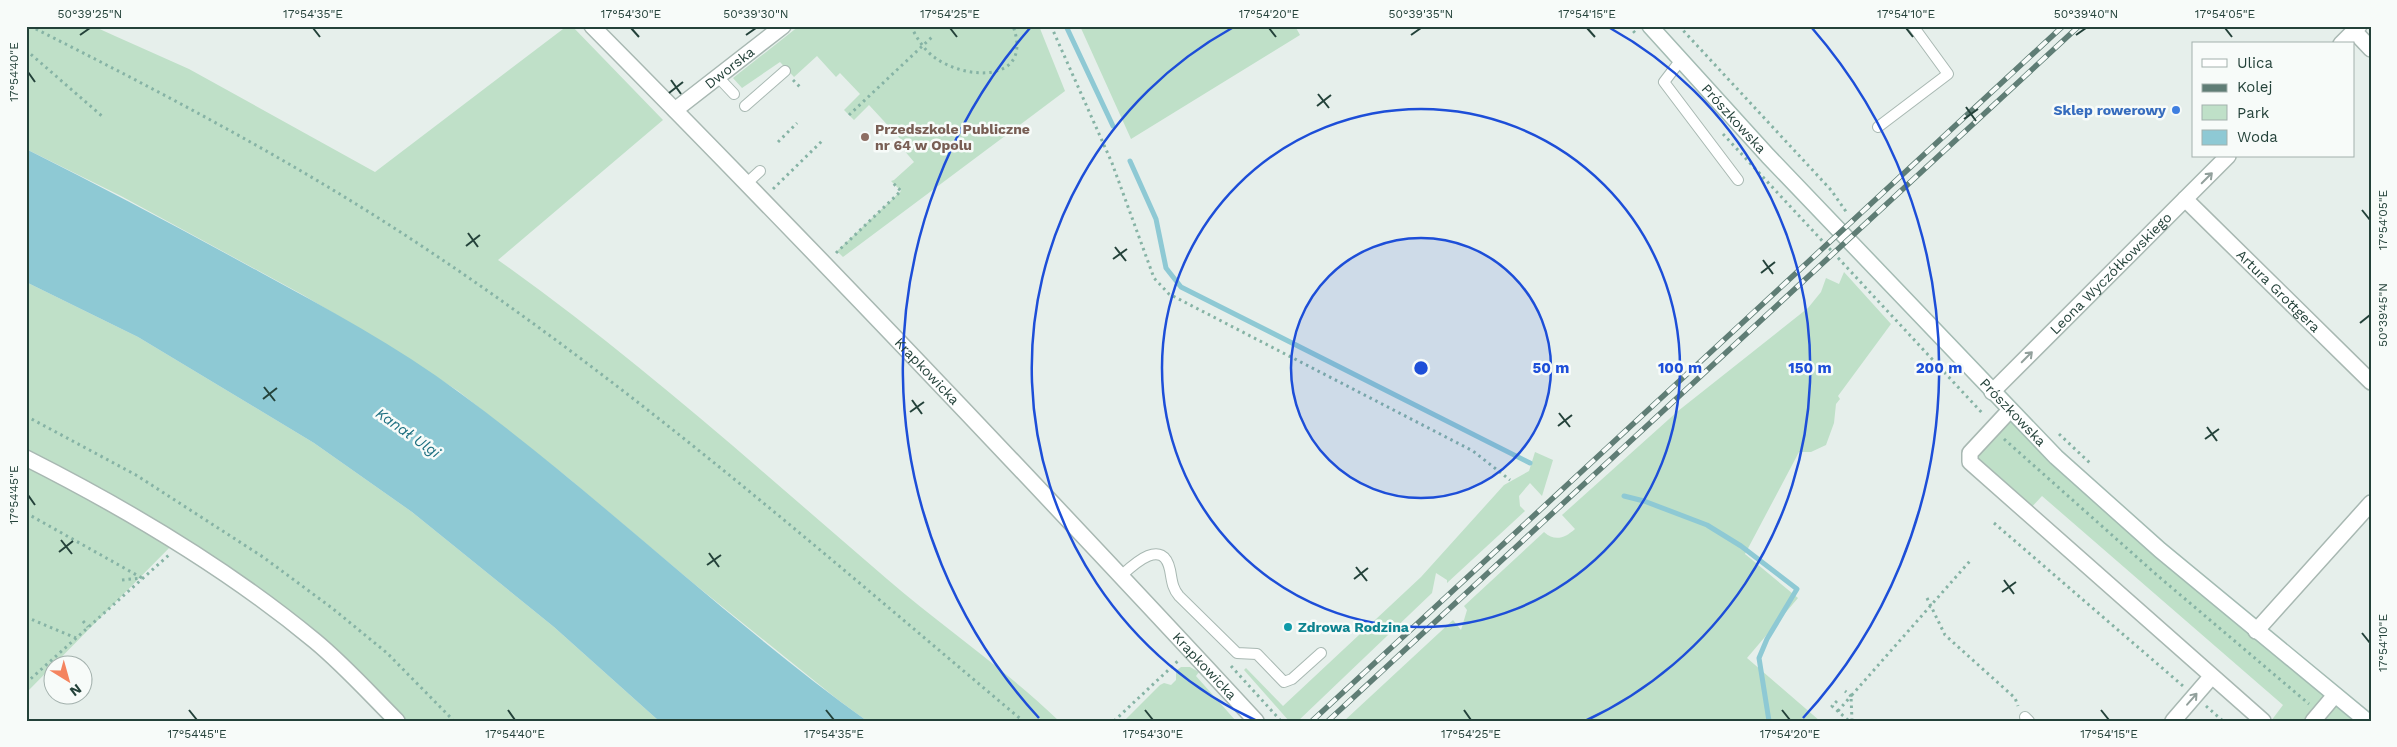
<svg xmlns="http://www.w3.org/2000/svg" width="2397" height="747" font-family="'Work Sans',sans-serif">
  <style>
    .green { fill: #bfe0c8 }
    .water { fill: #8ec9d4 }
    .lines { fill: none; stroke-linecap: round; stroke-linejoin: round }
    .stream { stroke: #8ec9d4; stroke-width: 5 }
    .service-casing { stroke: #a8b8b2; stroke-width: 12 }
    .minor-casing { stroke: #a8b8b2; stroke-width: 18 }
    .tertiary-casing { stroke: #a8b8b2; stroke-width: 18 }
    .secondary-casing { stroke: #a4bbb3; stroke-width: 18 }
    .path { stroke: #86b3a5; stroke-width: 3; stroke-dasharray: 2.5 4; stroke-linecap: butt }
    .service { stroke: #fff; stroke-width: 10 }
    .minor { stroke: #fff; stroke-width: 15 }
    .tertiary { stroke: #fff; stroke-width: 15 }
    .secondary { stroke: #fff; stroke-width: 15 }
    .rail-casing { stroke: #5f7d75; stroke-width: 5.5 }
    .rail { stroke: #f7fbf9; stroke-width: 4; stroke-dasharray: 11; stroke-linecap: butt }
    .oneway { stroke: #92a09c }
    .ticks { fill: none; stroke: #24423a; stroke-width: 2 }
    .ring { fill: none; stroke: #1d4ed8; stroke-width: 2.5 }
    .shop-dot { fill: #3f7fe0; stroke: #f7fbf9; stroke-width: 2 }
    .education-dot { fill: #8d6e63; stroke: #f7fbf9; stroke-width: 2 }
    .culture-dot { fill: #0f9aa8; stroke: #f7fbf9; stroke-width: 2 }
    .labels { text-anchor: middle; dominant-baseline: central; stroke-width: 5; stroke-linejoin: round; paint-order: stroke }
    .street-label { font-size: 14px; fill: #24423a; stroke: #f7fbf9 }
    .shop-label { font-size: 14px; font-weight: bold; fill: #366cbe; stroke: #f7fbf9; text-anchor: end }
    .education-label { font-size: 14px; font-weight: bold; fill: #785e54; stroke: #f7fbf9; text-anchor: start }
    .culture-label { font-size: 14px; font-weight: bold; fill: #0d838f; stroke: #f7fbf9; text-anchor: start }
    .water-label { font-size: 15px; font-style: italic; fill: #1c6f80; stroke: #f7fbf9 }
    .centre { fill: #1d4ed8; stroke: #f7fbf9; stroke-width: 2.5 }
    .ring-label { font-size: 15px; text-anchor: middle; font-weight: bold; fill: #1d4ed8; stroke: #f7fbf9; stroke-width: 5; stroke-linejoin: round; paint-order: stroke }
    .neatline { fill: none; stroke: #24423a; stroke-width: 2 }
    .ticks-label { font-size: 12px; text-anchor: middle; fill: #24423a }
  </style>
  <rect width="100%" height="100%" fill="#e6efeb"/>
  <path class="green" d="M26 26H93L115 36 189 69 375 172 567 26H572L663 120 498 260C635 357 760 470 887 579 943 627 1006 670 1059 721H867L837 699 693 583 567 477 458 391 382 342 303 295 121 196 26 149Z
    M799 26H1039L1065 91 843 257 837 251 901 191 891 181 894 180 914 162 903 149 906 145 869 105 854 120 844 110 860 94 840 73 836 77 817 56 794 77 780 62 742 88 733 78Z
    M1080 26H1295L1300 35 1131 139Z
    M1844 272 1891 324 1838 396 1840 399 1836 404 1834 423 1826 445 1811 452H1799L1745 554 1798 598 1747 658 1820 721H1344L1453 620 1461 630 1467 610 1464 606 1544 532C1555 542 1565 538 1575 529L1562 515 1678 411 1808 308 1821 292 1826 278 1839 284Z
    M26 282 138 337 314 443 412 512 554 627 659 721H397L316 642 175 542 26 693Z
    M2010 410 2367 721H2271L2283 705 2042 496 2027 512 1970 453Z
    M1535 452 1553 460 1542 496 1530 483 1519 496 1520 506 1525 511 1447 583V580L1436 573 1432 593 1298 721H1289L1244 670 1246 668 1283 706 1421 577 1504 485 1529 471Z
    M1181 667H1190L1199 672 1196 676 1236 721H1124L1160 685 1164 683 1171 685 1176 680V671Z"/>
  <path class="water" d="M26 149C104 188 181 229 258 271 326 308 397 346 460 393 600 496 725 619 867 721H659L554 627 412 512 314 443 138 337 26 282Z"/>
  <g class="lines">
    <path class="stream" d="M1066 26 1113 126
      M1130 161 1156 219 1166 268 1181 287 1530 463
      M1624 496 1644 501 1707 525 1741 546 1797 589 1767 639 1759 658 1769 721"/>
    <defs>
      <path id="service" d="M1680 61 1664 82 1738 180
        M718 77 734 94
        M745 106 785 71
        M1878 127 1948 74 1913 26
        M747 183 760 171
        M1122 575C1134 564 1163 537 1170 570 1172 580 1172 588 1179 596L1237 653 1257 654 1284 682 1292 679 1321 653
        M2025 717 2029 721"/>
      <g id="minor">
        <path d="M2354 31 2371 49"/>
        <path d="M2341 44 2359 26"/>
        <path id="s1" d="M675 110 783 26"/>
        <path id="s2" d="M2185 199 2371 382"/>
        <path id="s3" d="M1992 392 2228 156"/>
        <path d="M2010 410 1970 453V462L2263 721"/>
        <path d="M26 458C127 509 228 569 315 641 344 665 370 694 397 721"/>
        <path d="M2256 631 2371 503"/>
        <path d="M2173 721 2211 677"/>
        <path d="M2313 721 2335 695"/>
      </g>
      <g id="tertiary">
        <path id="s4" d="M592 26C818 254 1038 486 1256 721"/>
      </g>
      <g id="secondary">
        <path id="s5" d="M1650 26 1768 156 2056 457 2160 550 2367 721"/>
      </g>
    </defs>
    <use href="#service" class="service-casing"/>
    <use href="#minor" class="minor-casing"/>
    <use href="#tertiary" class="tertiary-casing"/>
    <use href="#secondary" class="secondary-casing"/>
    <path class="path" d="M30 26C159 91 287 158 408 237 627 380 824 554 1023 721
      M911 26C916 37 924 50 934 57 966 81 1034 83 1013 26
      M1051 26 1112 163 1154 278 1169 294 1473 451 1510 480
      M1629 26 1635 33
      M1679 26 1831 190 1847 213
      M26 50 103 117
      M793 80 800 87
      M849 115 933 36
      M1723 134 1984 415
      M778 142 797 123
      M773 189 822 141
      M836 253 901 191 891 181
      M26 416 136 475 263 557 332 608 387 653 454 721
      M2059 434 2091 464
      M2004 439 2158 576 2309 704
      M26 513 142 578
      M1994 523 2183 686
      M122 580 142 578
      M1927 598 1945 635 2015 698 2018 706
      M26 617 76 638
      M83 621 88 627
      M1231 666 1281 721
      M26 683 170 554
      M1837 701 1832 706 1849 721
      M2206 706 2223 721
      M1838 711 1851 696 1845 691
      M1114 721 1179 660
      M1852 721 1851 696 1970 561"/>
    <use href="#service" class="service"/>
    <use href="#minor" class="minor"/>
    <use href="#tertiary" class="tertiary"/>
    <use href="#secondary" class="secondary"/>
    <defs>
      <path id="rail" d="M1312 721 2063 26
        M1328 721 2079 26"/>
    </defs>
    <use href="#rail" class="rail-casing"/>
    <use href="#rail" class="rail"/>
  </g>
  <defs><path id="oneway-shaft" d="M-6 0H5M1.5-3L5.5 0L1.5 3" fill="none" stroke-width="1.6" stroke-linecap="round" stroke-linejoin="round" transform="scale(1.25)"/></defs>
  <g class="oneway">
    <use href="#oneway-shaft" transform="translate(2207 178) rotate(-45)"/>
    <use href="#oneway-shaft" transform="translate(2027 357) rotate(-45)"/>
    <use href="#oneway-shaft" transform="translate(2192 699) rotate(-49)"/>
  </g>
  <path class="ticks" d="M313 28 320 37M631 28 639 37M950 28 957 37M1269 28 1276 37M1587 28 1595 37M1906 28 1913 37M2225 28 2232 37M80 35 90 28M746 35 756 28M1411 35 1421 28M2076 35 2086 28M28 72 35 82M671 80 681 94M669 93 683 82M1318 94 1329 108M1317 106 1331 95M1966 107 1976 121M1964 119 1978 109M2362 210 2370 220M468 233 478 247M466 246 480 235M1115 247 1126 261M1113 259 1127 249M1763 260 1773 274M1761 273 1775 262M2360 323 2370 315M264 387 275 401M263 399 277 388M912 400 922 414M910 412 924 402M1559 413 1570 427M1558 426 1572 415M2207 427 2217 441M2205 439 2219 429M28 495 35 505M61 540 72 554M59 552 73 541M709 553 719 567M707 565 721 555M1356 567 1367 581M1354 579 1368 568M2004 580 2014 594M2002 592 2016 582M2362 633 2370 643M189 710 197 720M508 710 515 720M826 710 834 720M1145 710 1153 720M1464 710 1471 720M1782 710 1790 720M2101 710 2109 720"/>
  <circle cx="1421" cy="368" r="130" fill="#1d4ed8" fill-opacity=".12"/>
  <g class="ring">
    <circle cx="1421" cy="368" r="130"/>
    <circle cx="1421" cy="368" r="259"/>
    <path d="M1257 721A389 389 0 0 1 1232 28M1610 28A389 389 0 0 1 1585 721"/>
    <path d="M1039 718A518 518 0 0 1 1030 28M1812 28A518 518 0 0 1 1803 718"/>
  </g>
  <circle class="shop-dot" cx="2176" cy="110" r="5"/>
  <circle class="education-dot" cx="865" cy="137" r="5"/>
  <circle class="culture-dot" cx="1288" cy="627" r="5"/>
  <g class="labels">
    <g class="street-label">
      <text stroke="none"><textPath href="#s1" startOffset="69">Dworska</textPath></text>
      <text stroke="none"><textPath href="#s5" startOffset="125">Prószkowska</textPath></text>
      <text stroke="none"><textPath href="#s3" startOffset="168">Leona Wyczółkowskiego</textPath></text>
      <text stroke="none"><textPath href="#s2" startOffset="131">Artura Grottgera</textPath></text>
      <text stroke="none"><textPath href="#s4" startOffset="481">Krapkowicka</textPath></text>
      <text stroke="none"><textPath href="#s5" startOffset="530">Prószkowska</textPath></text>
      <text stroke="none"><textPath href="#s4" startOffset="886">Krapkowicka</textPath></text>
    </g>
    <g class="shop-label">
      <text x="2166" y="110">Sklep rowerowy</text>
    </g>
    <g class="education-label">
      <text x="875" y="129">Przedszkole Publiczne<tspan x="875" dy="16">nr 64 w Opolu</tspan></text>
    </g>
    <g class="culture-label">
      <text x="1298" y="627">Zdrowa Rodzina</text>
    </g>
    <g class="water-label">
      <text transform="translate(408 433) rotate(35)">Kanał Ulgi</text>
    </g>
  </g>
  <circle cx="1421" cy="368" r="8" class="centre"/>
  <g class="ring-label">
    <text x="1551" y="373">50 m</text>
    <text x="1680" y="373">100 m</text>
    <text x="1810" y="373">150 m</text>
    <text x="1939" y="373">200 m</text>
  </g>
  <rect width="2397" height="747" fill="none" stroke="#f7fbf9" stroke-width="55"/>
  <rect x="2192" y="42" width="162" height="115" fill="#f7fbf9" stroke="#a3b1ad"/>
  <rect x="2202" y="59" width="25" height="8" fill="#ffffff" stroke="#a3b1ad"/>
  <text x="2237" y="68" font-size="15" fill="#24423a">Ulica</text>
  <rect x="2202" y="84" width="25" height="8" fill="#5f7d75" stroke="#a3b1ad"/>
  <text x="2237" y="92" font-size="15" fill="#24423a">Kolej</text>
  <rect x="2202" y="105" width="25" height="15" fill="#bfe0c8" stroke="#a3b1ad"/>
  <text x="2237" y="118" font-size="15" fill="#24423a">Park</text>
  <rect x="2202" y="130" width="25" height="15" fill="#8ec9d4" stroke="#a3b1ad"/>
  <text x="2237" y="142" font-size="15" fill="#24423a">Woda</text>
  <g transform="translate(68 680) rotate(143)"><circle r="24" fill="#f7fbf9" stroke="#a3b1ad"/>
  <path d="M0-4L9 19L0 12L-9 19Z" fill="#f4845f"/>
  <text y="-8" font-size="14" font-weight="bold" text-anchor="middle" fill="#24423a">N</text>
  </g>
  <rect x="28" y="28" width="2342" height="692" class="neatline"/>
  <g class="ticks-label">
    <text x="90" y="18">50°39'25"N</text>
    <text x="313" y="18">17°54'35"E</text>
    <text x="631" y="18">17°54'30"E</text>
    <text x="756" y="18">50°39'30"N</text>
    <text x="950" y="18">17°54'25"E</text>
    <text x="1269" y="18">17°54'20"E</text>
    <text x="1421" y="18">50°39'35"N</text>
    <text x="1587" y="18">17°54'15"E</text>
    <text x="1906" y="18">17°54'10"E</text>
    <text x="2086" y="18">50°39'40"N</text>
    <text x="2225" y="18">17°54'05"E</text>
    <text transform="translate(14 72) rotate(-90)" y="4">17°54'40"E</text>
    <text transform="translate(2383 220) rotate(-90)" y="4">17°54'05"E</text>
    <text transform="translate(2383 315) rotate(-90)" y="4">50°39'45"N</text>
    <text transform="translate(14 495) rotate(-90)" y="4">17°54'45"E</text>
    <text transform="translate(2383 643) rotate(-90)" y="4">17°54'10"E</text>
    <text x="197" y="738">17°54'45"E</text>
    <text x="515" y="738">17°54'40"E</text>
    <text x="834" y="738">17°54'35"E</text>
    <text x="1153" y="738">17°54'30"E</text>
    <text x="1471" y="738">17°54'25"E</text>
    <text x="1790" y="738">17°54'20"E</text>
    <text x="2109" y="738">17°54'15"E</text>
  </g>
</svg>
